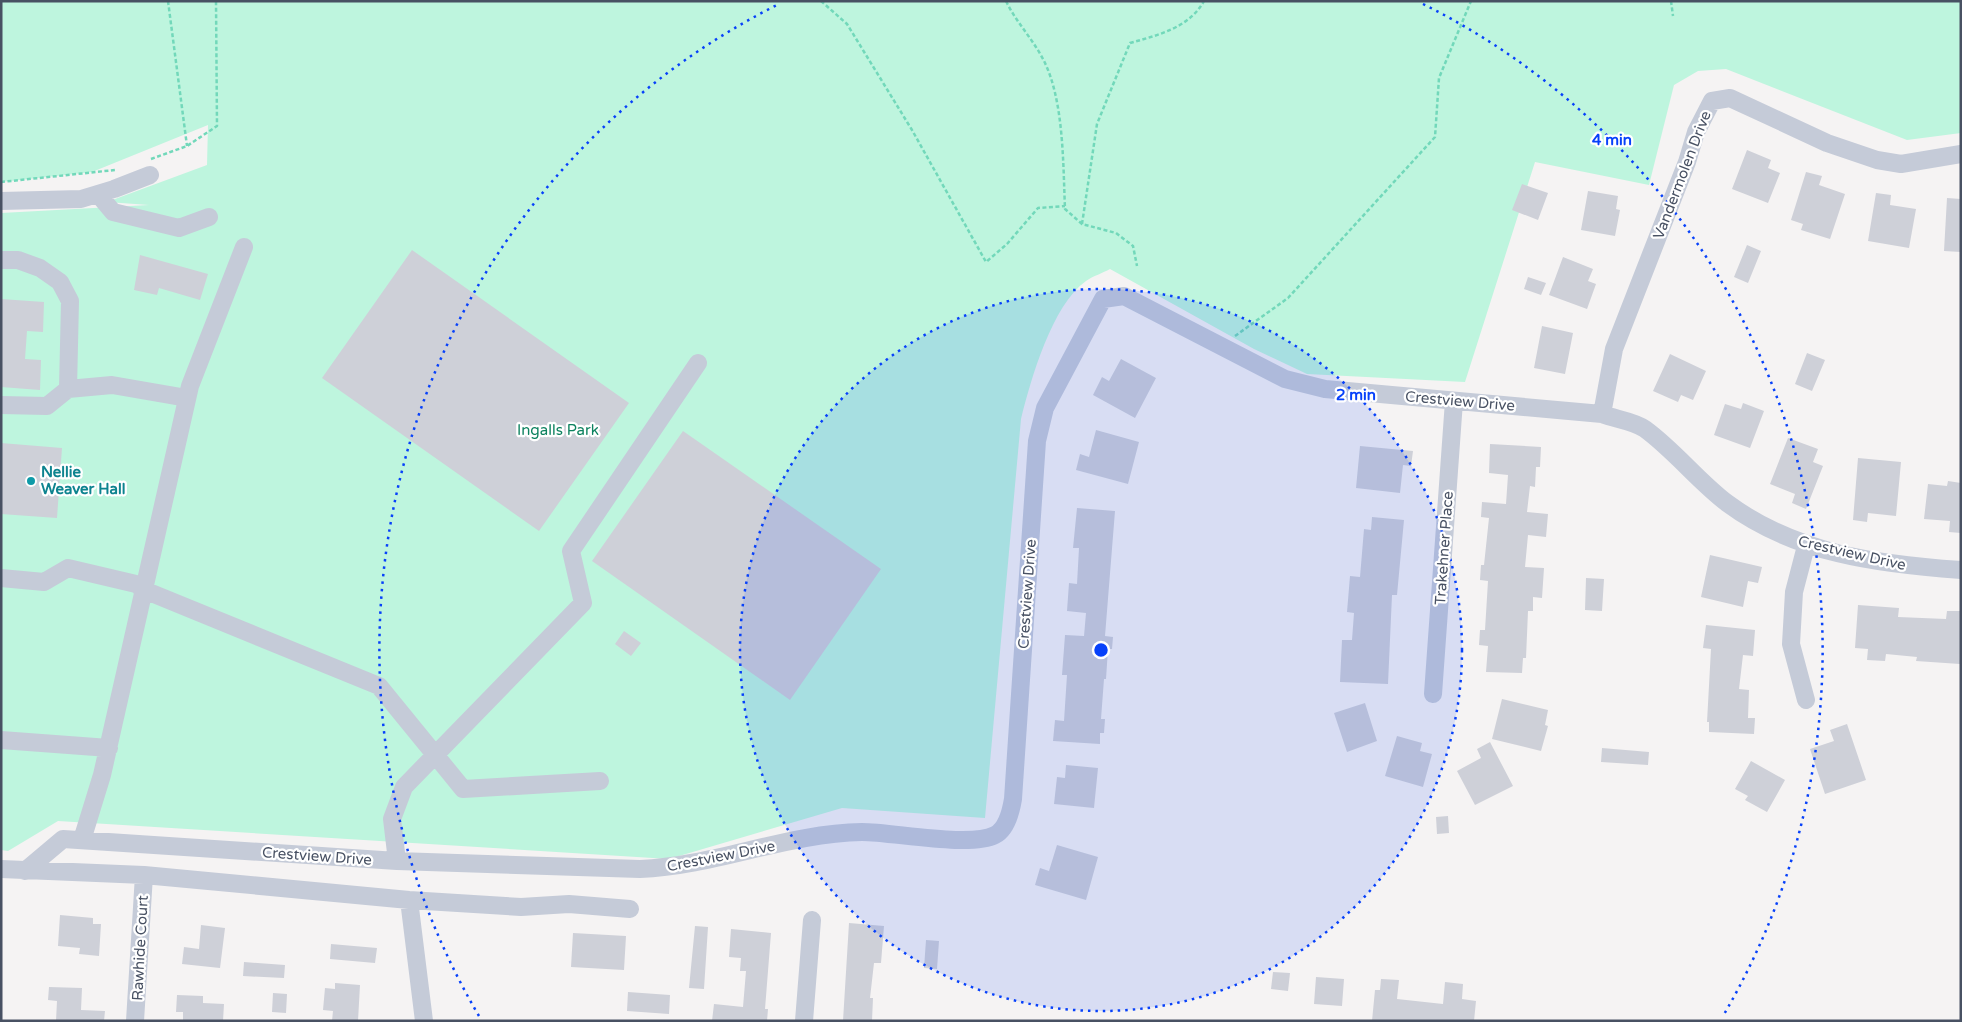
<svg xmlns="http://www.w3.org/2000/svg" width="1962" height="1022" font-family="'Varela Round',sans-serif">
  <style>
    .green { fill: #bef5de }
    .building { fill: #ced0d8 }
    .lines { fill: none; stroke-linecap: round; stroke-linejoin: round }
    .path { stroke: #72d8ba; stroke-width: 2.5; stroke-dasharray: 4 2.5; stroke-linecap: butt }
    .minor { stroke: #c5cbd8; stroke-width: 18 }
    .ring { fill: none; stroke: #0741fa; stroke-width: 2.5; stroke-dasharray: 2.5 5 }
    .culture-dot { fill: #0f9aa8; stroke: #fff; stroke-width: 2 }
    .labels { text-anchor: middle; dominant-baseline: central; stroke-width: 4.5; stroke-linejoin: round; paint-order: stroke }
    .street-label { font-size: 15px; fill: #485163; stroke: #fff }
    .park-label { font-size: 15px; fill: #0d825f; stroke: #fff }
    .culture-label { font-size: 15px; font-weight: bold; fill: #0d838f; stroke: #fff; text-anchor: start }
    .centre { fill: #0741fa; stroke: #fff; stroke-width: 2.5 }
    .ring-label { font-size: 15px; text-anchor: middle; font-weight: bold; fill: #0741fa; stroke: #fff; stroke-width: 4.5; stroke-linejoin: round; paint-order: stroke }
  </style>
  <rect width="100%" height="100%" fill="#f5f3f3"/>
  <path class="green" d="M1 1H1961V133L1907 140 1726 69 1698 71 1674 85 1649 185 1535 162 1465 382 1307 374 1254 349 1110 269C1103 273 1093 276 1086 281 1052 305 1031 379 1021 419L985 818 842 808 669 859 58 821 8 851 1 850V213L149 205 107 202 207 165 208 125 92 172 1 182Z"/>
  <path class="building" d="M1747 150 1771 160 1768 168 1780 173 1768 203 1732 189Z
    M1806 172 1822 176 1819 185 1845 194 1830 239 1801 230 1803 224 1791 220Z
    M1522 184 1548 193 1538 220 1512 210Z
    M1588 191 1618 196 1616 209 1620 210 1615 236 1581 230Z
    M1876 193 1891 195 1890 205 1916 209 1909 248 1868 241Z
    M1947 198 1961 199V252L1944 251Z
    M1747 245 1761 251 1748 283 1734 277Z
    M412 250 629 403 539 531 322 378Z
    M140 255 208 274 200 300 159 288 157 295 134 290Z
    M1563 257 1593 269 1588 281 1596 284 1587 309 1549 295Z
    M1528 277 1546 283 1541 295 1524 289Z
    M1 299 44 302 43 332 27 331 25 359 41 360 40 390 1 387Z
    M1542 326 1573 333 1565 374 1534 368Z
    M1807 353 1825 360 1812 391 1795 384Z
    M1670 354 1706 371 1693 400 1681 395 1678 402 1653 391Z
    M1121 359 1156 378 1135 418 1093 395 1102 377 1109 381Z
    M1743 403 1764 411 1750 448 1714 435 1725 404 1741 409Z
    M1096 430 1139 442 1128 484 1076 470 1080 454 1089 457Z
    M683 431 881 569 790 700 592 561Z
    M1788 438 1818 449 1813 462 1823 466 1806 509 1792 503 1795 494 1770 484Z
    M1 443 62 448 57 518 1 514Z
    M1490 444 1541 447 1540 467H1536L1535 487 1530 486 1527 512 1548 514 1546 537 1528 535 1525 567 1544 568 1542 598 1533 597V611H1528L1526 658H1523L1522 673 1486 672 1488 646 1479 645 1480 630H1485L1488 581 1480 580 1481 565H1484L1489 518 1481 517 1482 502 1506 504 1508 475 1489 473Z
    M1360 446 1413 451 1411 466 1403 465 1400 493 1356 488Z
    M1858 458 1901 462 1896 516 1868 513 1867 522 1853 520Z
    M1948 481 1961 483V533L1949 532 1950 521 1924 519 1928 484 1947 486Z
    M1077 508 1115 511 1105 636 1113 637 1112 649H1108L1106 679H1104L1101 719H1105L1104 733H1100V744L1053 741 1055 720 1064 721 1067 675H1062L1065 635 1084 636 1086 613 1067 611 1069 583 1077 584 1079 548H1073Z
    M1372 517 1404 520 1397 595H1392L1388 684 1340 682 1342 640H1352L1354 613 1347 612 1350 576 1360 577 1364 529 1371 530Z
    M1710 555 1762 567 1758 583 1748 581 1743 607 1701 597Z
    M1586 578 1604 579 1602 611 1585 610Z
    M1858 605 1899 608 1898 617 1946 619 1947 611H1961L1960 664 1916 661 1917 657 1886 654 1885 661 1867 660 1868 649 1855 648Z
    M1706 625 1755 630 1753 656 1743 655 1739 689 1749 690 1748 718H1755L1754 734 1709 732V722H1707L1711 649 1703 648Z
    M624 631 641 643 631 656 615 644Z
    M1502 699 1548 710 1545 725 1548 726 1541 751 1492 739Z
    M1365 703 1377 741 1347 752 1334 713Z
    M1847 724 1866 780 1825 794 1810 749 1834 741 1830 730Z
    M1397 736 1422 743 1420 751 1432 754 1423 787 1385 776Z
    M1490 742 1513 786 1475 805 1457 771 1481 758 1477 749Z
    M1602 748 1649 752 1648 765 1601 762Z
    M1751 761 1785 780 1767 812 1745 800 1748 796 1735 789Z
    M1066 765 1098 768 1094 808 1054 804 1057 777 1065 778Z
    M1448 816 1449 833 1437 834 1436 817Z
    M1057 845 1098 857 1086 900 1035 885 1040 868 1049 871Z
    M60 915 93 918V924H101L99 956 79 954 80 948 58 946Z
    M849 923 884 926 881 963H874L870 998H873L872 1021H843Z
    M201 925 225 928 220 968 182 964 184 947 199 949Z
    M695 926 708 927 704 989 689 988Z
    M731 929 771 933 765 1009H768L767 1021H712L714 1004 743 1007 746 971H740L741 958 729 957Z
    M573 933 626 936 624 970 571 967Z
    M926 940 939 941 937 969 924 968Z
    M331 944 377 948 375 963 330 959Z
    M244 962 285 965 284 978 243 976Z
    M1273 972 1290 973 1288 991 1271 989Z
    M1316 977 1344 979 1342 1006 1314 1004Z
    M1381 979 1399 980 1397 999 1443 1004 1445 982 1463 984 1462 999 1476 1001 1474 1021H1372L1375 990H1380Z
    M335 983 360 985 358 1021H332L333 1011 323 1010 325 988 335 989Z
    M49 987 82 988 81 1010 105 1011 104 1021H56L57 1001 48 1000Z
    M628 992 670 995 669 1014 627 1011Z
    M273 993 287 994 286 1013 272 1012Z
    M177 995 203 996V1003L224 1004 223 1021H183V1012H176Z"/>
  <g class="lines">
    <path class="path" d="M168 1 187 146
      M821 1 847 24 912 130 986 262 1007 244 1038 208 1065 206
      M1006 1C1016 22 1032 38 1043 59 1064 99 1063 163 1065 209L1082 224 1116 233 1133 246 1137 266
      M1671 1 1673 16
      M151 159 187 146 217 126 216 1
      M1 182 115 170
      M1082 224 1097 124 1130 43C1158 35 1189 28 1204 1
      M1235 336 1288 298 1435 137 1439 78 1471 1"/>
    <path class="minor" d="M98 194 113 212 179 228 209 217
      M1 201 81 199 114 189 150 175
      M1 260H18L40 268 60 282 70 301 68 389 112 385 187 398
      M1 405 47 406 68 389
      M1602 414 1614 349 1687 162 1696 132 1712 101 1730 98 1827 143 1877 160 1901 164 1961 154
      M1806 546 1794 592 1791 644 1806 700
      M1 578 44 582 68 568 136 584 144 590 379 686 463 789 600 781
      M1433 694 1454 401
      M1 740 109 748
      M82 840 102 775 190 386 244 247
      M397 861 392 819 404 787 583 603 571 551 698 363
      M1 869 144 875 409 900 521 907 569 904 630 909
      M25 871 63 839 397 861 640 869C715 866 788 833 862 832 893 832 970 848 995 835 1007 829 1011 811 1013 799L1037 441 1045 408 1103 299 1124 296 1285 379 1325 389 1602 414C1615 419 1634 421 1645 429 1675 451 1698 481 1727 503 1796 554 1877 564 1961 570
      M409 900 424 1021
      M135 1021 144 875
      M804 1021 812 920"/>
  </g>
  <circle cx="1101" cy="650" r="361" fill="#0741fa" fill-opacity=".12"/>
  <g class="ring">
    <circle cx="1101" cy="650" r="361"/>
    <path d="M479 1016A722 722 0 0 1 779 4M1423 4A722 722 0 0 1 1723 1016"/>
  </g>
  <circle class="culture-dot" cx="31" cy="481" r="5"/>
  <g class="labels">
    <g class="street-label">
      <text transform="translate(1682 175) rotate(-69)">Vandermolen Drive</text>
      <text transform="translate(1460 401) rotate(5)">Crestview Drive</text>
      <text transform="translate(1444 548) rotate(-86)">Trakehner Place</text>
      <text transform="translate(1852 553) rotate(13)">Crestview Drive</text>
      <text transform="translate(1027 594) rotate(-86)">Crestview Drive</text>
      <text transform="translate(317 856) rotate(4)">Crestview Drive</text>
      <text transform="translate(721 856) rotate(-11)">Crestview Drive</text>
      <text transform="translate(140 948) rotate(-87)">Rawhide Court</text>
    </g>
    <g class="park-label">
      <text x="558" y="430">Ingalls Park</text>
    </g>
    <g class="culture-label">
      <text x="41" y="472">Nellie<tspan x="41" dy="17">Weaver Hall</tspan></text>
    </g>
  </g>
  <circle cx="1101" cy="650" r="8" class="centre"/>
  <g class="ring-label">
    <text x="1612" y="145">4 min</text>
    <text x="1356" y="400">2 min</text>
  </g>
  <rect width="1962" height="1022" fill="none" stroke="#485163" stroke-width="5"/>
</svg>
